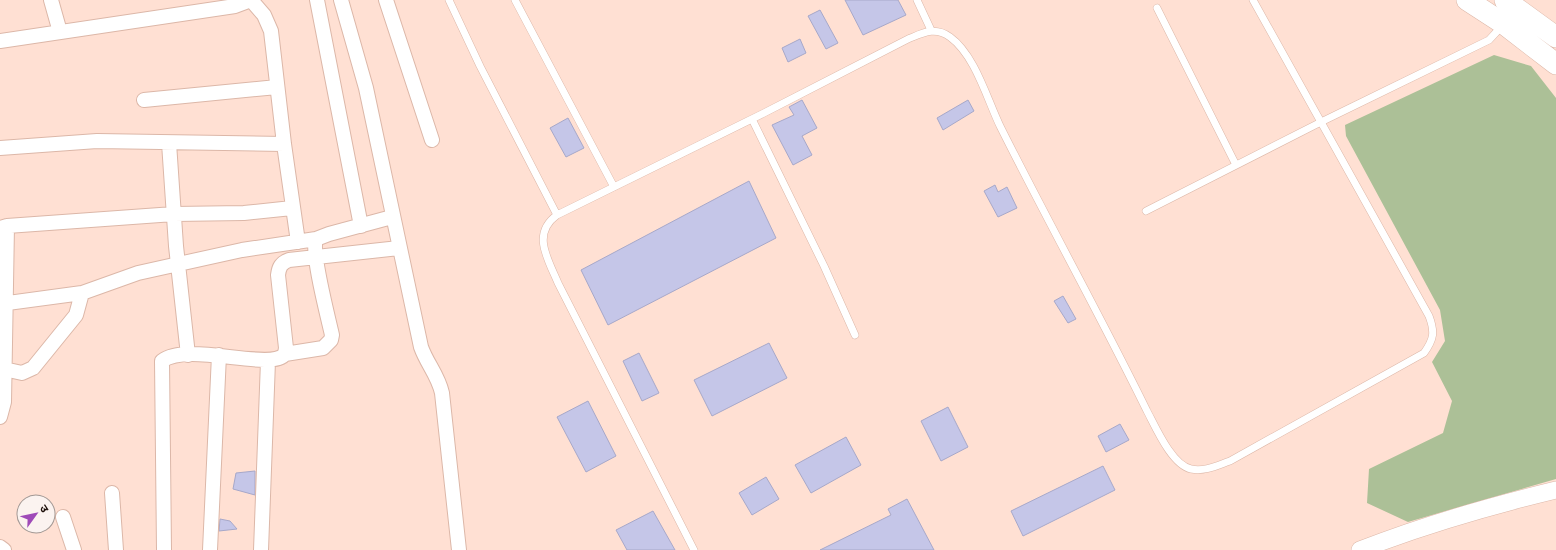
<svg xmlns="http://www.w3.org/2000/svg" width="1556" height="550" font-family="Signika,'Noto Sans Devanagari',sans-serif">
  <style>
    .green { fill: #acc097 }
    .building { fill: #c5c6e8; stroke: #a7a8c9 }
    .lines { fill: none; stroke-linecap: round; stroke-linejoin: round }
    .service-casing { stroke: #dcb7a8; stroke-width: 8 }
    .minor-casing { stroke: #dcb7a8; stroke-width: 16 }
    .tertiary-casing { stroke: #dcb7a8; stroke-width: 18 }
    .primary-casing { stroke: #dcb7a8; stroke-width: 22 }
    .service { stroke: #fff; stroke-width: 7 }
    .minor { stroke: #fff; stroke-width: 14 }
    .tertiary { stroke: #fff; stroke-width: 17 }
    .primary { stroke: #fff; stroke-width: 21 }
  </style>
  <rect width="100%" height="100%" fill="#ffe0d3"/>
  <path class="green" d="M1494 55 1531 66 1556 98V479L1408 522 1367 503 1369 469 1443 433 1452 401 1432 362 1445 341 1440 310 1346 136 1345 125Z"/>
  <path class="building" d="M845 0H898L906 15 863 35Z
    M820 10 838 43 826 49 808 16Z
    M800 39 806 53 788 62 782 48Z
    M802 100 817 128 802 136 812 155 793 165 772 125 794 115 789 107Z
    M968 100 974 111 943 130 937 118Z
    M568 118 584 148 566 157 550 128Z
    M749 181 776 238 608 325 581 270Z
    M995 185 998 192 1007 187 1017 208 998 217 984 191Z
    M1063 296 1076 319 1068 323 1054 301Z
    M769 343 787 378 712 416 694 380Z
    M639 353 659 393 642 401 623 361Z
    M588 401 616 456 586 472 557 417Z
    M948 407 968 447 941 461 921 421Z
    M1120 424 1129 440 1106 452 1098 436Z
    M846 437 861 465 811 493 795 465Z
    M1103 466 1115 490 1023 536 1011 511Z
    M255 471V495L233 489 236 473Z
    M766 477 779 499 752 515 739 493Z
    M907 499 934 550H820L891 515 888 509Z
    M653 511 675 550H627L616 530Z
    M220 519 230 521 237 529 219 531Z"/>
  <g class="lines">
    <defs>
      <path id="service" d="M449 0 480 66 557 215
        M515 0 614 187
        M917 0 931 30
        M1157 8 1236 165
        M752 119 824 266 855 335
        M1146 211 1321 122 1489 40 1502 26
        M694 550 558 283C548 259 531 234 557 215L764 113 908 39C923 33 935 26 950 37 975 55 987 99 1000 126 1048 222 1100 315 1147 411 1156 428 1172 465 1191 469 1205 472 1218 465 1230 461L1424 353C1434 339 1435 332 1429 316L1253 0"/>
      <path id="minor" d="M51 0 60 32
        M251 0 264 15 271 31 284 144 298 242
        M317 0 361 226
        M341 0 366 88 421 347C427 364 438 375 442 393L459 550
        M386 0 432 140
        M0 41 235 6 251 0
        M144 100 277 87
        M169 143 176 246 188 355
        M0 148 97 141 284 144
        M7 226 174 214 244 213 292 208
        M0 228 7 226 4 402 0 417
        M0 304 82 293 138 273 242 250 316 239
        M285 354 323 348 331 340 332 335C328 317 311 252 316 239L329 234 392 217
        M0 370 4 369 22 373 33 368 76 315 82 293
        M112 493 116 550
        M63 517 74 550
        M0 547 4 550
        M164 550 162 361C188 341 271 372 285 354L286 348 278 275C279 267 281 263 289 260L399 248
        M210 550 219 355
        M261 550 268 361"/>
      <path id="tertiary" d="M1360 550C1424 525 1490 506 1556 490"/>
      <path id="primary" d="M1467 0 1504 24 1556 64
        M1505 0 1556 37"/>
    </defs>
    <use href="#service" class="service-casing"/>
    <use href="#minor" class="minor-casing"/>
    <use href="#tertiary" class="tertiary-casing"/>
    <use href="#primary" class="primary-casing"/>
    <use href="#service" class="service"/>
    <use href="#minor" class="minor"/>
    <use href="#tertiary" class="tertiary"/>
    <use href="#primary" class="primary"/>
  </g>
  <g transform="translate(36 514) rotate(57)"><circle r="19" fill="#fbf3f0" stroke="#a29894"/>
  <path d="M0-3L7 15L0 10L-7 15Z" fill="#9f4ab8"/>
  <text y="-6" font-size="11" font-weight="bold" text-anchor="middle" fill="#1c0f0a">उ</text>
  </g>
</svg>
